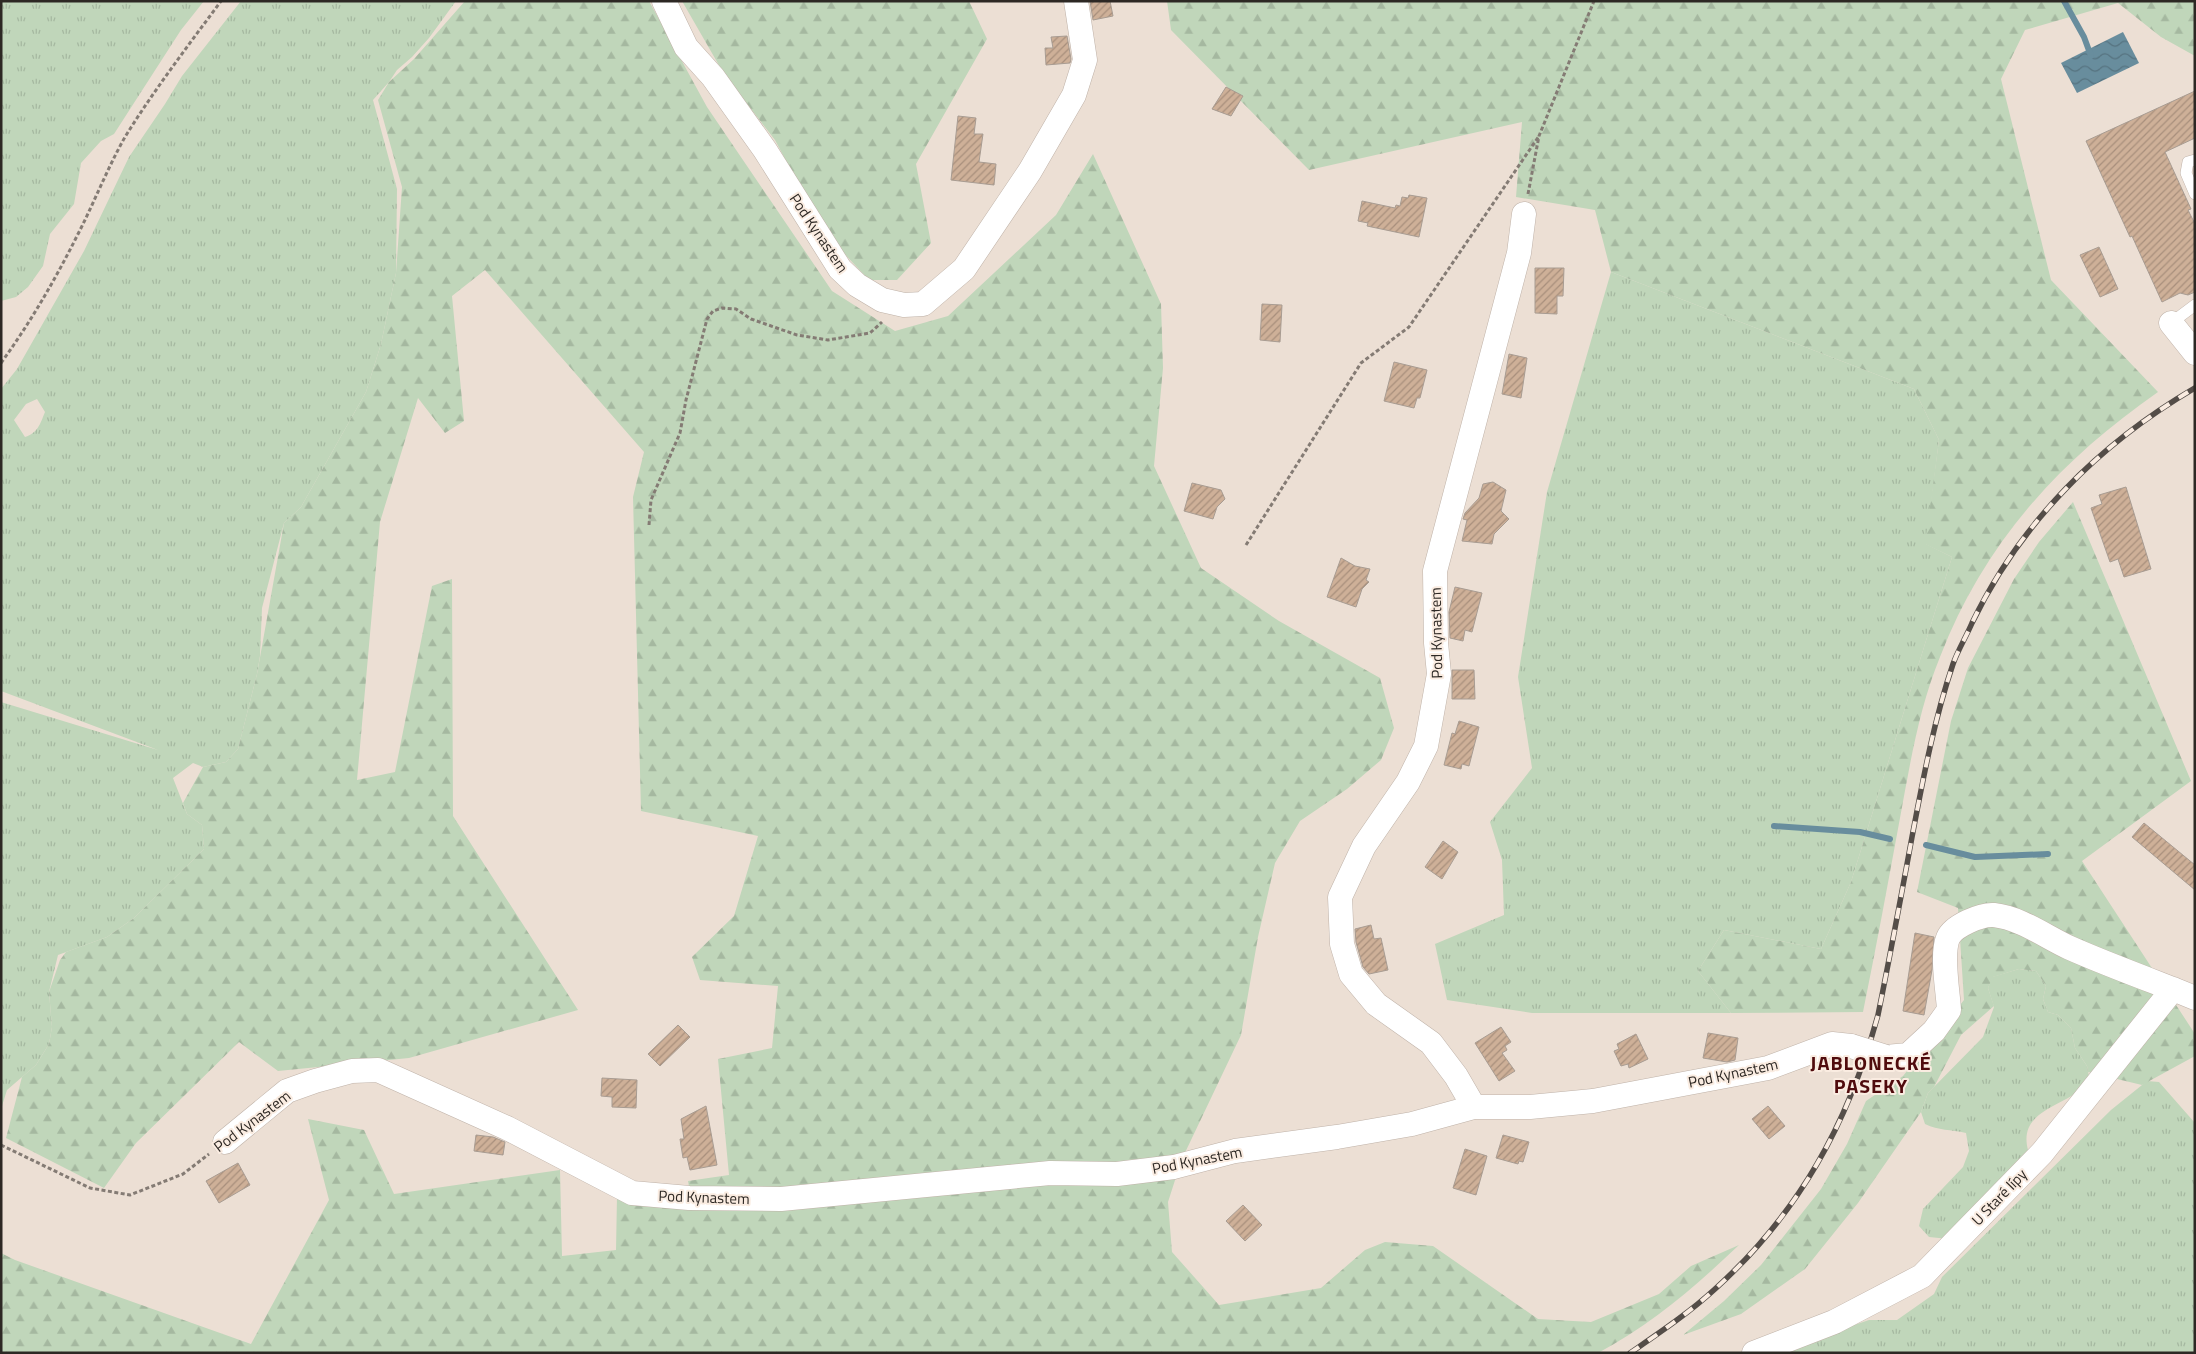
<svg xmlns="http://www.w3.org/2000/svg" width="2196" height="1354" font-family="'Titillium Web',sans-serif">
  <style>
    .grass { fill: url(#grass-tufts); fill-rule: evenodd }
    .forest { fill: url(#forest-firs) }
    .water { fill: url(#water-waves) }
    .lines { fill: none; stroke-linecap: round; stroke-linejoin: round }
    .stream { stroke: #688d9d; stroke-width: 6 }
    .building { fill: url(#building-hatch); stroke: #a89c92 }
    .service-casing { stroke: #bfb2a8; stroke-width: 12 }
    .minor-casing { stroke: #bfb2a8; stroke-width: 25 }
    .path { stroke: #847b74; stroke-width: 3; stroke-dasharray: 4 2.5; stroke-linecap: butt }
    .service { stroke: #fff; stroke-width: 11 }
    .minor { stroke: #fff; stroke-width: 24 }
    .rail-casing { stroke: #544d48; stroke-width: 5.5 }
    .rail { stroke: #faece1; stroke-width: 4; stroke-dasharray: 11; stroke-linecap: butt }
    .minor-bridge-casing { stroke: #bfb2a8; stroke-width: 25; stroke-linecap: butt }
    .minor-bridge { stroke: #fff; stroke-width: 24 }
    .labels { text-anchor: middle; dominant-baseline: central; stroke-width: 4; stroke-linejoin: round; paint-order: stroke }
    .street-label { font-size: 15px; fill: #2d2824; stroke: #faece1 }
    .district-label { font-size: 20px; font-weight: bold; letter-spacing: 1px; fill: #500b0d; stroke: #faece1 }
  </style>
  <defs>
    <pattern id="grass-tufts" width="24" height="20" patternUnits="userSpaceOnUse" patternTransform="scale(1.25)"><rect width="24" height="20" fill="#c0d6ba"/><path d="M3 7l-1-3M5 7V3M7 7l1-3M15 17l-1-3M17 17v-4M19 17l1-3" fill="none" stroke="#a5b8a0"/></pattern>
    <pattern id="forest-firs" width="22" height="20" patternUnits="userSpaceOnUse" patternTransform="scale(1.25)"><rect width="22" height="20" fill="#c0d6ba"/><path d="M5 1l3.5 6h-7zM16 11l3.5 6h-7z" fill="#a5b8a0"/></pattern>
    <pattern id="water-waves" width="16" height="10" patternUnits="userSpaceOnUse" patternTransform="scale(1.25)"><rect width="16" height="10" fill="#688d9d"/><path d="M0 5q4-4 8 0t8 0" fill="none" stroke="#567380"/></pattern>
    <pattern id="building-hatch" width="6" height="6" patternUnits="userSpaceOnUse" patternTransform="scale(1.25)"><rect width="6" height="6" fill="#ceb098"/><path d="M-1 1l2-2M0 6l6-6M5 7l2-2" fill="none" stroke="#a88f7c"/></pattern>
  </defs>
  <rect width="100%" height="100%" fill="#ecdfd4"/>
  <path class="grass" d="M1 1H204L181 30 114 134 101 141 81 163 74 204 50 234 43 266 28 287 16 297 1 301Z
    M241 1H456L429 38 412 57 397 70 389 82 373 100 397 189 396 273 381 344 366 392 301 507 284 523 262 608 260 656 257 674 238 749 226 762 203 767 193 763 173 778 187 814 202 825 204 849 134 918 107 937 58 955 49 992 52 1027 49 1044 36 1065 7 1090 1 1109V702L158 750 1 691V389L17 369 84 251 129 157 165 104 182 76ZM37 399 45 412C40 424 38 433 25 437L14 420 26 404Z
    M1611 272 1914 389 1939 440 1926 544 1952 557 1851 882 1821 949 1724 930 1698 971 1731 1013H1532L1447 1000 1435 944 1504 915 1502 860 1490 822 1532 768 1518 677 1547 492Z
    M2019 969 2036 971 2046 986 2043 999 2048 1012 2058 1015 2071 1028 2075 1048 2087 1066 2090 1081C2083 1087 2076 1094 2068 1098 2045 1111 2020 1119 2028 1150L2008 1180 1949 1239 1929 1237 1919 1226 1923 1209 1963 1167 1969 1151 1966 1133C1950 1129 1939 1131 1925 1124L1921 1112 1928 1093 1983 1037 1994 1007 1988 988 1992 977Z
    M2147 1081 2159 1082 2195 1123V1353H1783L1816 1338 1869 1320H1897L1934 1294 1942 1277 2111 1110Z"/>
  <path class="forest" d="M465 1H649L707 107 832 291 895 331 948 316 1056 215 1093 154 1161 304 1163 368 1154 466 1201 568 1279 621 1380 678 1394 728 1381 760 1347 789 1300 821 1275 863 1258 937 1241 1035 1182 1159 777 1192H690L688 1181 729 1175 718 1059 772 1048 778 986 700 980 692 957 734 916 758 836 641 811 633 497 644 452 485 270 452 296 464 421 445 433 418 398 380 522 357 780 395 772 432 586 452 579 453 816 578 1010 409 1058 278 1071 239 1042 136 1143 104 1188 6 1138 22 1077 36 1065 49 1044 52 1027 49 992 60 960 66 952 107 937 134 918 204 849 202 825 187 814 183 803 203 767 226 762 238 749 257 674 284 523 301 507 366 392 381 344 396 273 402 187 378 100 389 82 414 59Z
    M682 1H969L987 39 916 164 931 243 897 280H869L824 232 775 140 724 74Z
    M1167 1H2195V56L2161 37 2118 3 2025 30 2001 79 2051 280 2158 392C2059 461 1984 543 1940 657 1919 708 1910 764 1900 818 1888 883 1876 948 1863 1012L1731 1013 1698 971 1724 930 1821 949 1851 882 1952 557 1925 544 1939 440 1914 389 1611 272 1595 210 1516 197 1522 122 1309 170 1171 30Z
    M2073 502 2191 781 2082 861 2195 1034V1056L2142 1085 2088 1072 2087 1066 2075 1048 2071 1028 2058 1015 2048 1012 2043 999 2046 986 2036 971 2019 969 1993 977 1988 988 1994 1006 1961 1035 1934 1087 1928 1093 1921 1112 1858 1203 1805 1269 1741 1314 1683 1335 1724 1301 1761 1265 1821 1189 1847 1144 1866 1101 1903 1076 1964 1000 1958 908 1917 892 1951 721 1968 668 2014 579 2039 542Z
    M308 1119 364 1130 394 1194 560 1170 562 1256 616 1250 617 1196 1177 1174 1168 1202 1172 1252 1219 1305 1321 1288 1365 1250 1385 1242 1433 1246 1538 1319 1591 1322 1659 1294 1691 1266 1739 1245C1696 1286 1651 1325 1598 1353H1V1253L15 1260 251 1344 329 1200Z"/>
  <path class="water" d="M2123 32 2139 63 2077 93 2061 63Z"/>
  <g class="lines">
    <path class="stream" d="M2064 1 2084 37 2091 56
      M1774 826 1860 832 1890 839
      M1926 845 1975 857 2048 854"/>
  </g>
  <path class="building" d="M1090 1H1110L1113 16 1093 20Z
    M1067 36 1071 59 1070 63 1046 65 1045 48H1053L1051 37Z
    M1226 87 1243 96 1231 116 1212 109Z
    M2195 91V138L2165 152 2191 209 2188 210 2195 224V292L2188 295 2180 293 2162 302 2132 236 2130 237 2086 141Z
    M958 116 976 118 974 134H983L979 162 996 164 994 185 951 180Z
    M1409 195 1427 198 1419 237 1367 226 1368 223 1358 221 1362 201 1395 208 1396 205 1400 206 1402 197 1408 198Z
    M2099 247 2118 289 2100 297 2080 255Z
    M1535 268H1564L1563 296H1557V314L1535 313Z
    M1262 304 1282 305 1280 342 1260 340Z
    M1509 354 1527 358 1521 398 1502 394Z
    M1394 362 1427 370 1420 398H1417L1414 408 1384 401Z
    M1493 482 1506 490 1501 511 1509 519 1494 534 1492 544 1462 541 1467 520 1463 519 1465 513 1479 498 1483 484Z
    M1192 483 1221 490 1225 499 1217 507 1213 519 1184 511Z
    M2126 487 2151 569 2124 577 2118 559 2110 562 2091 508 2102 504 2099 495Z
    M1341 558 1355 566 1370 569 1366 580 1369 582 1362 589 1356 607 1327 597Z
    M1455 587 1482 593 1472 632 1465 630 1463 641 1450 638 1449 612Z
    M1452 670H1474L1475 699H1452Z
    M1459 721 1479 727 1469 766 1462 764 1461 769 1444 765 1452 733 1455 734Z
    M2144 823 2195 865V890L2132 837Z
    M1443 841 1458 852 1442 879 1425 867Z
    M1371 925 1374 939 1381 938 1388 970 1369 974 1363 967 1356 942 1355 929Z
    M1915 933 1934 937 1932 970 1924 1015 1903 1011Z
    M678 1025 690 1037 660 1066 648 1054Z
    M1501 1027 1511 1042 1505 1046 1507 1050 1502 1053 1515 1071 1499 1081 1475 1043Z
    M1708 1033 1738 1038 1735 1060 1727 1062 1703 1058Z
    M1636 1034 1648 1059 1629 1068 1628 1064 1621 1066 1614 1051 1619 1049 1617 1044Z
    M602 1078 637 1080 636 1108 612 1107V1097L601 1096Z
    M706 1106 717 1165 690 1170 687 1157 683 1158 680 1139H684L681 1119Z
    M1768 1106 1785 1126 1769 1139 1752 1119Z
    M476 1135 493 1137 505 1142 503 1155 474 1151Z
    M1503 1135 1529 1142 1523 1162 1519 1161 1518 1164 1496 1158Z
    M1465 1149 1487 1156 1476 1195 1453 1188Z
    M238 1163 250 1185 219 1203 206 1181Z
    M1243 1205 1262 1225 1245 1241 1226 1221Z"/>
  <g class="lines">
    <defs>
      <path id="service" d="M2195 160 2188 162 2186 173 2195 194
        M2171 323 2195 305"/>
      <path id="minor" d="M664 1 686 47 713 77 765 150 840 269 857 285 882 300 904 305 923 304 964 269 1030 171 1074 95 1085 60 1076 1
        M1524 214 1519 253 1435 571 1436 643 1439 674 1426 746 1408 782 1364 846 1340 897 1342 944 1351 974 1376 1004 1431 1043 1456 1076 1474 1107H1530L1593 1101 1768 1068 1832 1044 1851 1046
        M2171 323 2195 353
        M1886 1057 1908 1055 1934 1031 1949 1010C1948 991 1941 955 1948 938 1953 926 1981 914 1994 915 2021 918 2046 937 2070 948 2104 963 2139 976 2173 989
        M225 1142 287 1091 315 1081 352 1071 378 1070 507 1128 632 1193 689 1198 781 1199 1050 1173 1117 1174 1174 1167 1235 1151 1337 1137 1412 1124 1474 1107
        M1754 1353 1834 1322 1922 1276 2042 1153 2173 989 2195 998"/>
    </defs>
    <use href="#service" class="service-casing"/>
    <use href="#minor" class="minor-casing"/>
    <path class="path" d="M1528 194 1539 136 1594 1
      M1 363C30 323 55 280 77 236 94 203 107 169 125 137 154 90 188 46 221 1
      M649 525 651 500 680 433 686 400 707 319 713 311 722 308 736 309 751 319 797 335 828 340 870 333 882 322
      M1246 545 1361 363 1409 327 1539 136
      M1 1145 90 1188 130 1195 183 1174 209 1154"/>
    <use href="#service" class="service"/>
    <use href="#minor" class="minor"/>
    <defs>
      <path id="rail" d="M1630 1353C1659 1333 1689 1313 1715 1289 1799 1213 1848 1124 1878 1015 1890 956 1901 897 1912 837 1923 779 1934 720 1953 664 1958 650 1966 637 1972 623 2020 523 2099 444 2195 388"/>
    </defs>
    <use href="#rail" class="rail-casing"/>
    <use href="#rail" class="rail"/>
    <defs>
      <path id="minor-bridge" d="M1851 1046 1886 1057"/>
    </defs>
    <use href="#minor-bridge" class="minor-bridge-casing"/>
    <use href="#minor-bridge" class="minor-bridge"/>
  </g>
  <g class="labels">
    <g class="street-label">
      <text transform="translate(819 233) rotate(56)">Pod Kynastem</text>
      <text transform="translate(1436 633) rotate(-91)">Pod Kynastem</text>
      <text transform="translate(1733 1073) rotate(-12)">Pod Kynastem</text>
      <text transform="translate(252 1121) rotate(-37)">Pod Kynastem</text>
      <text transform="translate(1197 1160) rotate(-11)">Pod Kynastem</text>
      <text transform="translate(704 1197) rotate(2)">Pod Kynastem</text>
      <text transform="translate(1999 1197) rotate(-46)">U Staré lípy</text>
    </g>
    <g class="district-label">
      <text x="1871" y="1062">JABLONECKÉ<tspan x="1871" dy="23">PASEKY</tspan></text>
    </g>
  </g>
  <rect width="2196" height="1354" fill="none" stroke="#2d2824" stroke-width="5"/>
</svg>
